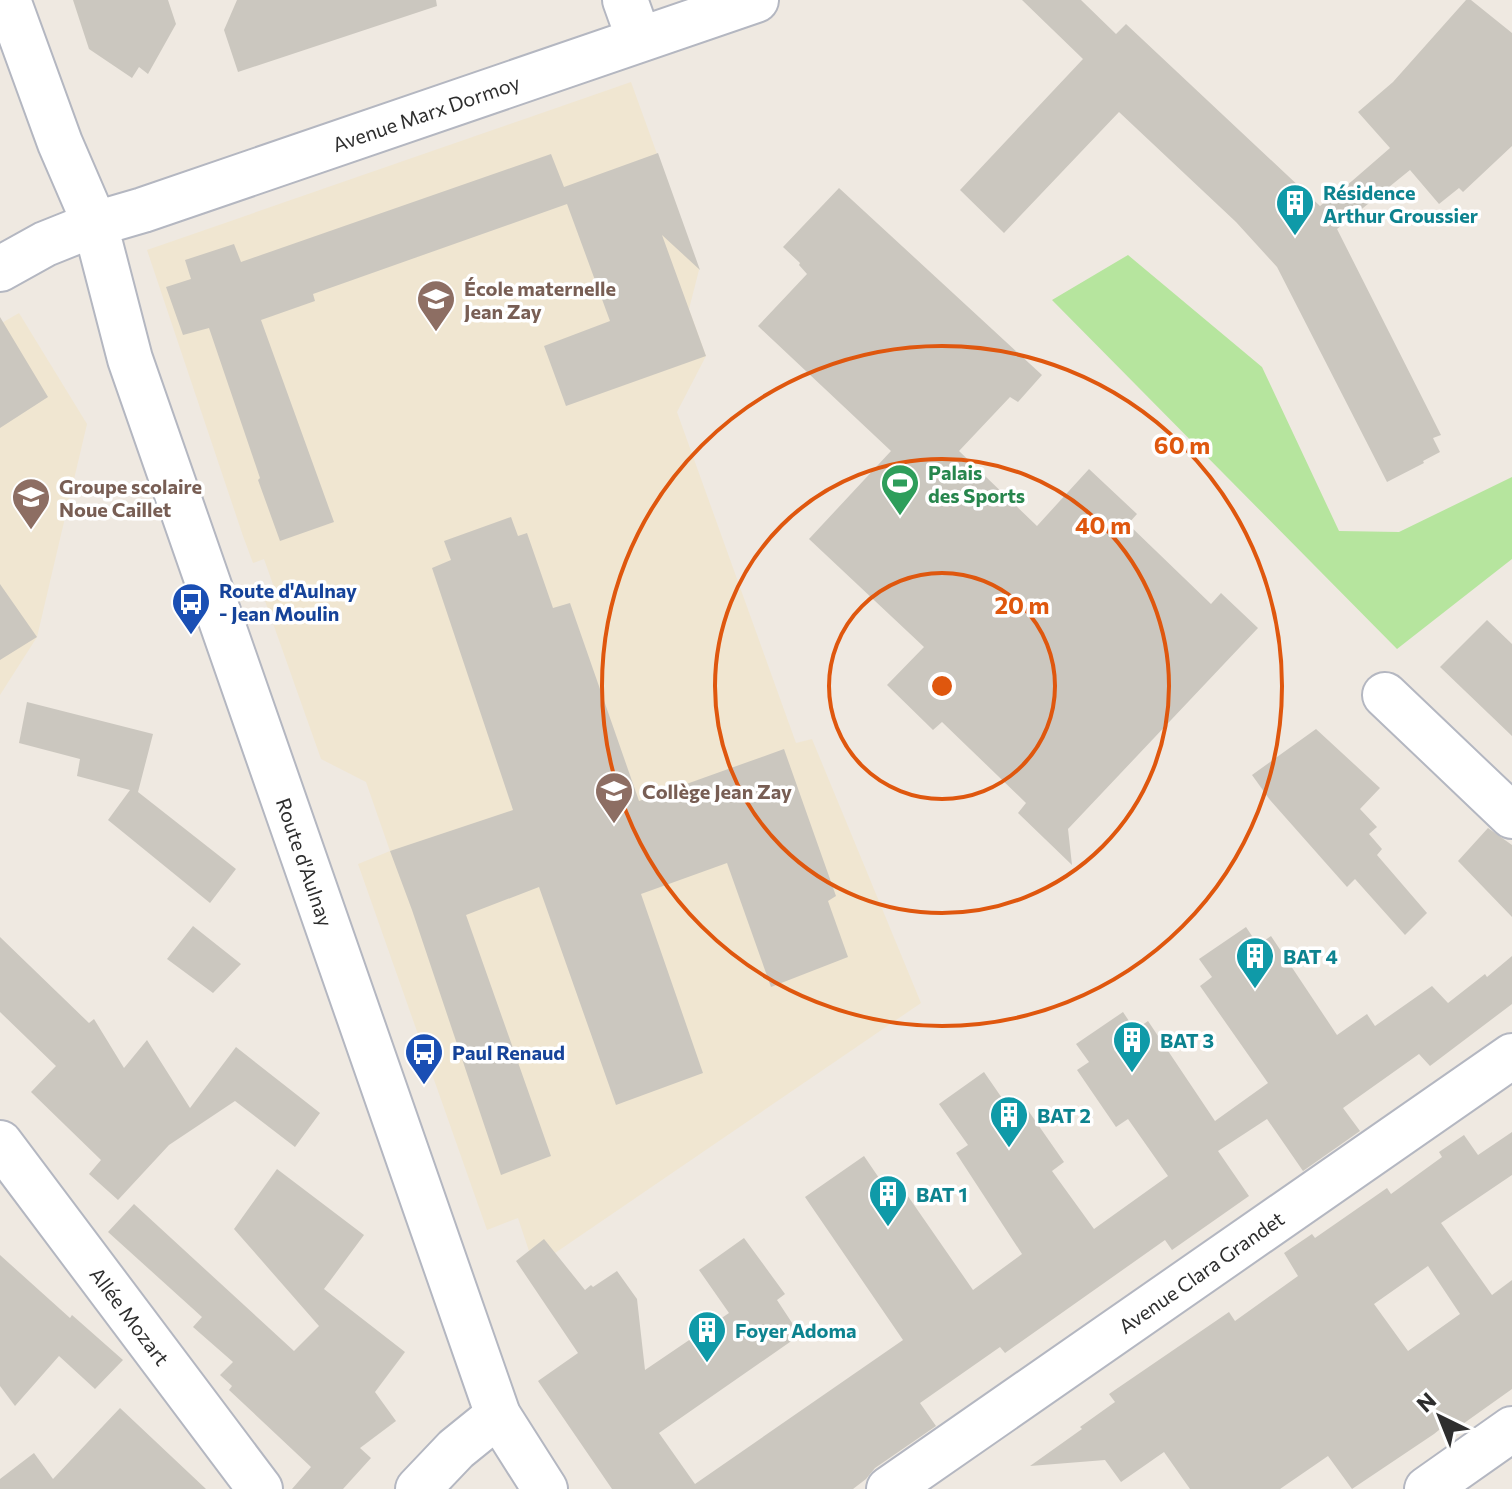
<svg xmlns="http://www.w3.org/2000/svg" width="1512" height="1489" font-family="Commissioner,sans-serif">
  <style>
    .education { fill: #f0e6d1 }
    .green { fill: #b6e59e }
    .building { fill: #cbc7bf; fill-rule: evenodd }
    .lines { fill: none; stroke-linecap: round; stroke-linejoin: round }
    .street-casing { stroke: #b4b7c1; stroke-width: 48 }
    .secondary-casing { stroke: #b4b7c1; stroke-width: 48 }
    .street { stroke: #fff; stroke-width: 44 }
    .secondary { stroke: #fff; stroke-width: 44 }
    .ring { fill: none; stroke: #df570e; stroke-width: 4 }
    .labels { text-anchor: middle; dominant-baseline: central; stroke-width: 7; stroke-linejoin: round; paint-order: stroke }
    .street-label { font-size: 20px; fill: #2e2e2e; stroke: #fff }
    .culture-label { font-size: 20px; font-weight: bold; fill: #0d838f; stroke: #fff; text-anchor: start }
    .education-label { font-size: 20px; font-weight: bold; fill: #785e54; stroke: #fff; text-anchor: start }
    .leisure-label { font-size: 20px; font-weight: bold; fill: #27864d; stroke: #fff; text-anchor: start }
    .transit-label { font-size: 20px; font-weight: bold; fill: #164399; stroke: #fff; text-anchor: start }
    .centre { fill: #df570e; stroke: #fff; stroke-width: 4 }
    .ring-label { font-size: 24px; text-anchor: middle; font-weight: bold; fill: #df570e; stroke: #fff; stroke-width: 7; stroke-linejoin: round; paint-order: stroke }
  </style>
  <rect width="100%" height="100%" fill="#efe9e1"/>
  <path class="education" d="M631 82 699 270 689 309 706 356 677 412 796 743 812 739 921 1003 555 1253 544 1240 529 1251 518 1218 487 1230 358 864 390 851 366 782 321 759 263 595 275 590 264 559 253 563 243 536 147 250Z
    M19 313 87 424 37 637 0 695V324Z"/>
  <path class="green" d="M1128 255 1262 367 1339 531 1399 532 1512 477V559L1397 649 1052 300Z"/>
  <path class="building" d="M73 0H168L176 24 148 74 139 67 132 78 89 49Z
    M237 0H436L437 6 238 72 224 30Z
    M1022 0H1081L1116 34 1126 24 1320 206 1352 181 1390 148 1358 112 1393 82 1466 0H1471L1512 33V146L1463 192 1459 188 1439 204 1410 170 1337 229 1441 435 1433 438 1440 452 1423 461 1424 463 1387 482 1277 267 1236 222 1119 112 1004 233 960 190 1083 59Z
    M658 153 700 270 662 235 706 356 566 406 544 346 610 321 567 204 313 294 315 301 261 320 334 522 280 541 258 480 260 478 209 328 183 335 166 287 191 279 185 260 234 244 241 262 551 154 564 187Z
    M839 188 1042 375 1018 402 1010 397 959 451 1037 526 1089 469 1137 514 1128 524 1211 604 1221 593 1258 628 1068 829 1072 865 1018 813 1026 803 942 722 933 730 887 685 924 647 809 539 891 451 758 326 807 274 799 265 800 263 783 247Z
    M0 317 48 397 0 428Z
    M511 517 518 536 527 533 553 608 570 603 639 801 784 749 836 896 828 901 848 957 771 987 727 863 641 894 703 1073 616 1105 539 887 466 915 551 1156 501 1175 412 910 390 851 513 810 432 568 451 560 444 541Z
    M0 584 37 637 0 660Z
    M1487 620 1512 644V736L1440 667Z
    M27 702 153 734 138 792 236 869 210 903 108 820 130 790 77 776 80 759 19 743Z
    M1316 729 1380 788 1360 809 1377 827 1369 834 1382 849 1377 855 1427 913 1405 935 1355 879 1347 887 1270 800 1252 775Z
    M1488 828 1512 845V917L1458 861Z
    M193 926 241 964 213 993 167 959Z
    M1246 927 1258 945 1271 936 1337 1035 1367 1014 1375 1026 1432 986 1448 1003 1485 974 1487 977 1512 956V1004L1430 1066 1419 1054 1343 1108 1360 1131 1303 1171 1267 1119 1218 1151 1249 1196 1172 1250 1165 1240 1005 1353 1000 1347 920 1403 936 1426 875 1468 866 1479 853 1489H612L538 1381 578 1353 516 1261 544 1239 585 1290 591 1285 593 1287 617 1271 637 1299 645 1370 729 1313 699 1270 744 1238 785 1294 777 1300 800 1335 659 1433 695 1484 903 1340 805 1197 864 1156 892 1197 903 1189 973 1290 1022 1254 956 1153 968 1145 939 1104 984 1072 1013 1114 1025 1106 1064 1162 1052 1171 1094 1229 1168 1176 1128 1119 1116 1127 1077 1070 1089 1062 1076 1044 1123 1012 1135 1030 1148 1021 1215 1121 1268 1083 1200 986 1212 977 1199 959Z
    M0 937 89 1023 94 1019 124 1068 147 1040 190 1108 236 1047 320 1113 295 1147 235 1101 169 1145 118 1200 89 1174 101 1160 31 1092 56 1066 0 1012Z
    M1512 1132V1175L1441 1223 1492 1295 1512 1280V1389L1460 1426 1454 1418 1434 1434 1352 1489 1328 1456 1280 1489H1190L1164 1452 1121 1482 1105 1460 1030 1466 1082 1429 1080 1427 1115 1402 1109 1394 1229 1312 1235 1321 1298 1276 1284 1253 1312 1234 1315 1238 1387 1188 1391 1194 1442 1157 1439 1152 1464 1135 1478 1155ZM1428 1266 1460 1314 1408 1351 1374 1304Z
    M277 1169 364 1235 324 1289 405 1352 375 1392 396 1421 360 1448 371 1458 343 1489H292L311 1467 229 1390 232 1386 220 1375 233 1362 193 1327 202 1317 108 1232 134 1204 294 1351 319 1326 234 1229Z
    M0 1255 70 1318 72 1315 123 1360 95 1389 59 1356 15 1406 0 1386Z
    M120 1408 206 1489H0V1479L34 1453 53 1479Z"/>
  <g class="lines">
    <defs>
      <path id="street" d="M625 0 639 39
        M1385 695 1512 816
        M0 1143 260 1489
        M418 1489 456 1449 498 1415
        M889 1489 1512 1056
        M1427 1489 1512 1429"/>
      <path id="secondary" d="M8 0 60 143 95 224 130 359 498 1415 545 1489
        M0 269 45 244 95 224 143 210 756 0"/>
    </defs>
    <use href="#street" class="street-casing"/>
    <use href="#secondary" class="secondary-casing"/>
    <use href="#street" class="street"/>
    <use href="#secondary" class="secondary"/>
  </g>
  <g class="ring">
    <circle cx="942" cy="686" r="113"/>
    <circle cx="942" cy="686" r="227"/>
    <circle cx="942" cy="686" r="340"/>
  </g>
  <defs>
    <symbol id="building-pin" viewBox="-11 -11 22 30"><path d="M0 17L-7.5 6A9.5 9.5 0 1 1 7.5 6Z" fill="#0f9aa8" stroke="#fff"/><path d="M-4-6H4V6H1V3H-1V6H-4ZM-2.5-4.3h1.7v1.8h-1.7ZM.8-4.3h1.7v1.8H.8ZM-2.5-1h1.7V.8h-1.7ZM.8-1h1.7V.8H.8Z" fill="#fff"/></symbol>
    <symbol id="school-pin" viewBox="-11 -11 22 30"><path d="M0 17L-7.5 6A9.5 9.5 0 1 1 7.5 6Z" fill="#8d6e63" stroke="#fff"/><path d="M0-5L7-2L0 1L-7-2ZM-4 1L0 2.5L4 1V4Q0 6-4 4Z" fill="#fff"/></symbol>
    <symbol id="stadium-pin" viewBox="-11 -11 22 30"><path d="M0 17L-7.5 6A9.5 9.5 0 1 1 7.5 6Z" fill="#2e9e5b" stroke="#fff"/><path d="M0-5a6.5 5 0 1 0 0 10a6.5 5 0 1 0 0-10ZM-3.5-1.8h7v3.6h-7Z" fill="#fff"/></symbol>
    <symbol id="bus-pin" viewBox="-11 -11 22 30"><path d="M0 17L-7.5 6A9.5 9.5 0 1 1 7.5 6Z" fill="#1a4fb4" stroke="#fff"/><path d="M-5-6H5V4H4V6H2V4H-2V6H-4V4H-5ZM-3.5-4V0h7V-4ZM-3.5 1.2v1.5H-2V1.2ZM2 1.2v1.5H3.5V1.2Z" fill="#fff"/></symbol>
  </defs>
  <g fill-rule="evenodd">
    <use href="#building-pin" x="1273" y="181" width="44" height="60"/>
    <use href="#school-pin" x="414" y="277" width="44" height="60"/>
    <use href="#stadium-pin" x="878" y="461" width="44" height="60"/>
    <use href="#school-pin" x="9" y="475" width="44" height="60"/>
    <use href="#bus-pin" x="169" y="580" width="44" height="60"/>
    <use href="#school-pin" x="592" y="769" width="44" height="60"/>
    <use href="#building-pin" x="1233" y="934" width="44" height="60"/>
    <use href="#building-pin" x="1110" y="1018" width="44" height="60"/>
    <use href="#bus-pin" x="402" y="1030" width="44" height="60"/>
    <use href="#building-pin" x="987" y="1093" width="44" height="60"/>
    <use href="#building-pin" x="866" y="1172" width="44" height="60"/>
    <use href="#building-pin" x="685" y="1308" width="44" height="60"/>
  </g>
  <g class="labels">
    <g class="street-label">
      <text transform="translate(426 113) rotate(-19)">Avenue Marx Dormoy</text>
      <text transform="translate(305 862) rotate(71)">Route d'Aulnay</text>
      <text transform="translate(1201 1272) rotate(-35)">Avenue Clara Grandet</text>
      <text transform="translate(130 1316) rotate(53)">Allée Mozart</text>
    </g>
    <g class="culture-label">
      <text x="1323" y="192">Résidence<tspan x="1323" dy="23">Arthur Groussier</tspan></text>
      <text x="1283" y="956">BAT 4</text>
      <text x="1160" y="1040">BAT 3</text>
      <text x="1037" y="1115">BAT 2</text>
      <text x="916" y="1194">BAT 1</text>
      <text x="735" y="1330">Foyer Adoma</text>
    </g>
    <g class="education-label">
      <text x="464" y="288">École maternelle<tspan x="464" dy="23">Jean Zay</tspan></text>
      <text x="59" y="486">Groupe scolaire<tspan x="59" dy="23">Noue Caillet</tspan></text>
      <text x="642" y="791">Collège Jean Zay</text>
    </g>
    <g class="leisure-label">
      <text x="928" y="472">Palais<tspan x="928" dy="23">des Sports</tspan></text>
    </g>
    <g class="transit-label">
      <text x="219" y="590">Route d'Aulnay<tspan x="219" dy="23">- Jean Moulin</tspan></text>
      <text x="452" y="1052">Paul Renaud</text>
    </g>
  </g>
  <circle cx="942" cy="686" r="12" class="centre"/>
  <g class="ring-label">
    <text x="1182" y="454">60 m</text>
    <text x="1103" y="534">40 m</text>
    <text x="1022" y="614">20 m</text>
  </g>
  <g transform="translate(1440 1417) rotate(317)" stroke="#ffffff" stroke-width="6" paint-order="stroke">
  <path d="M0-6L14 30L0 20L-14 30Z" fill="#2e2e2e"/>
  <text y="-12" font-size="22" font-weight="bold" text-anchor="middle" fill="#2e2e2e">N</text>
  </g>
</svg>
